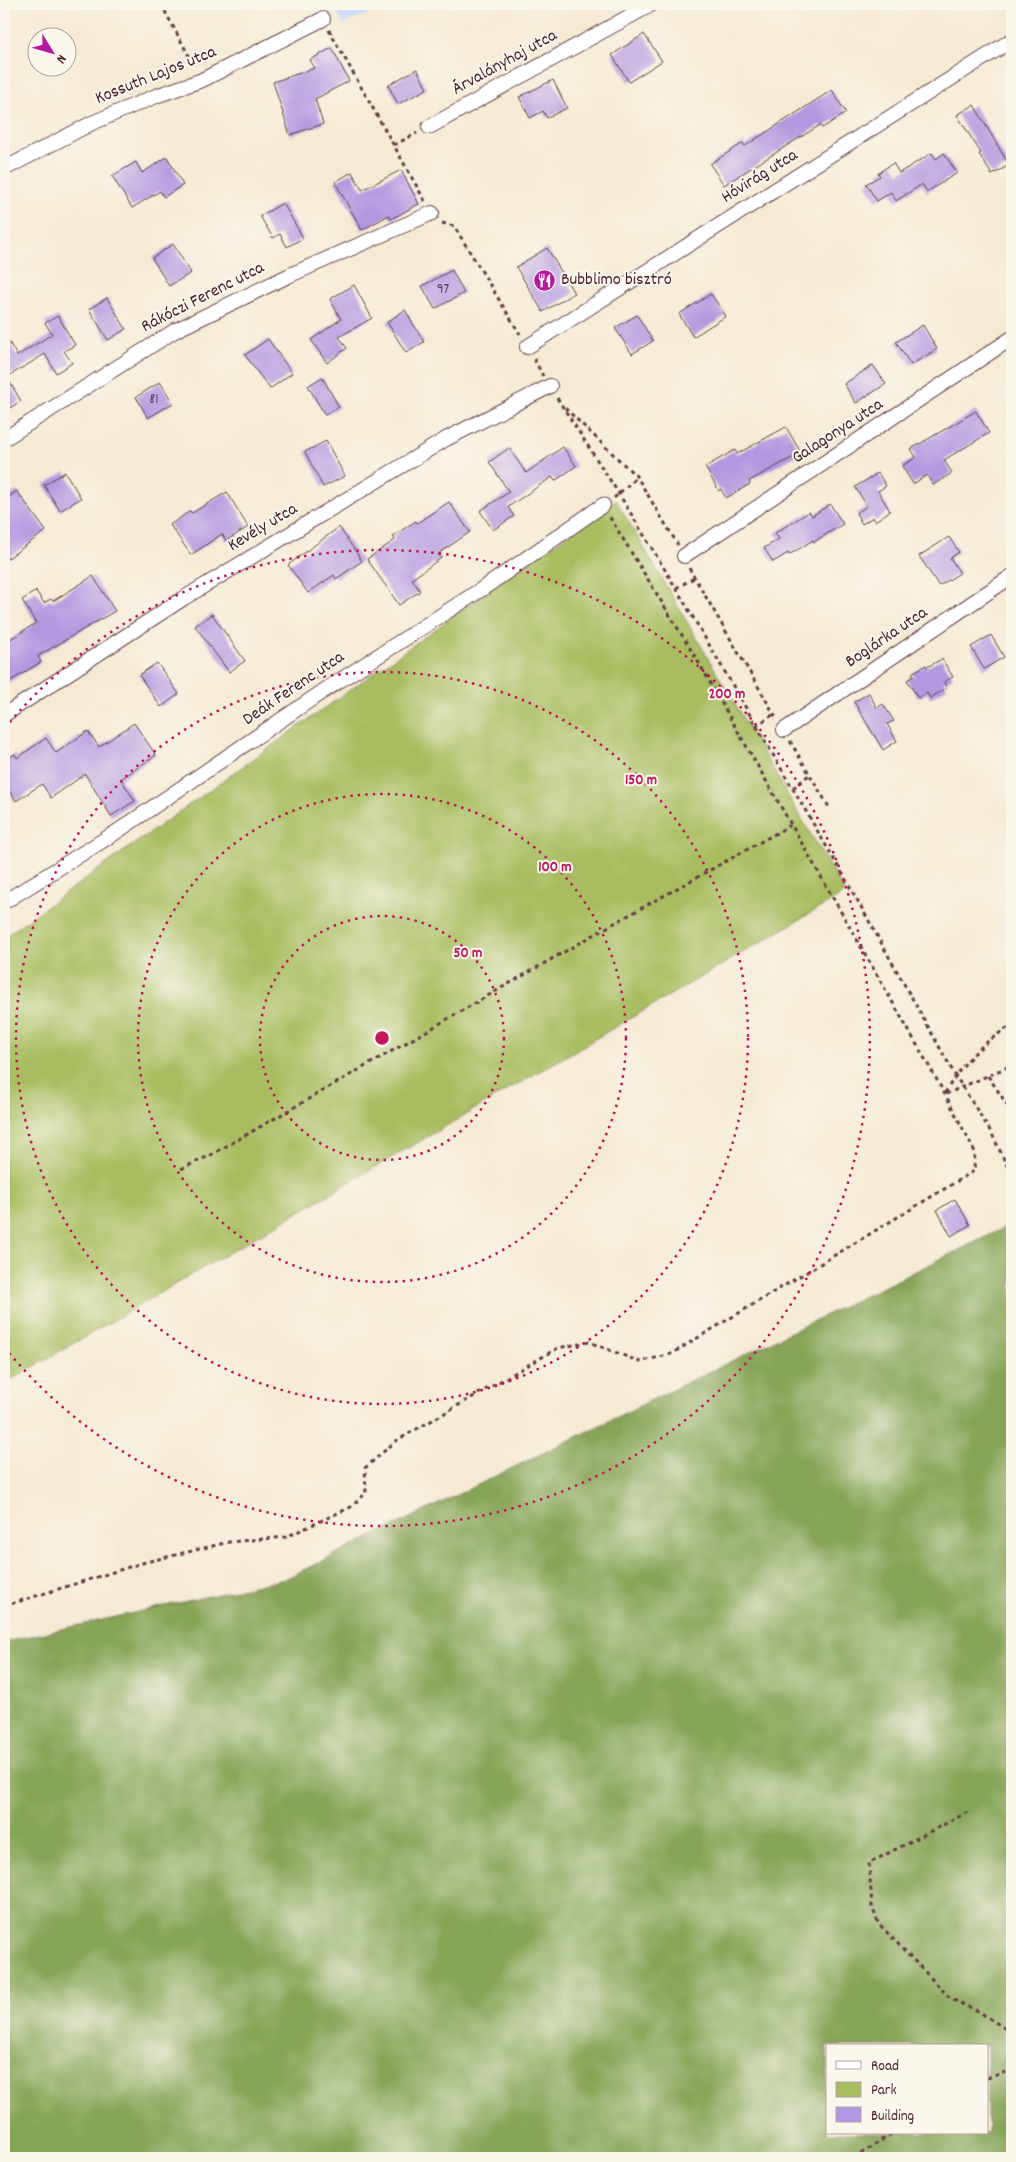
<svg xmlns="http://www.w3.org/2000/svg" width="1016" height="2162" font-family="Dekko,sans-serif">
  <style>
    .built { fill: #cbdbf9 }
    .green { fill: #a9bd61; stroke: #7a6e46 }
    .forest { fill: #86a457; stroke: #686241; fill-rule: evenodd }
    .building { fill: #b198e0 }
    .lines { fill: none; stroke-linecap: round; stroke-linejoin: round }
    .minor-casing { stroke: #643d44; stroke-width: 16 }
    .path { stroke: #643d44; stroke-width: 3; stroke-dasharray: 4 4; stroke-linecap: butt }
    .minor { stroke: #fff; stroke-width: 14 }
    .ring { fill: none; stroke: #c2185b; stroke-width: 2.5; stroke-dasharray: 2.5 5 }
    .labels { text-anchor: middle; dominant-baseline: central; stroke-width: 4; stroke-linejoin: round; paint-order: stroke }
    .number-label { font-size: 15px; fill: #643d58 }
    .street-label { font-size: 18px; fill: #4a1f2b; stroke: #fbf7ec }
    .poi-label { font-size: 18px; fill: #4a1f2b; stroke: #fbf7ec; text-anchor: start }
    .centre { fill: #c2185b; stroke: #fbf7ec; stroke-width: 2.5 }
    .ring-label { font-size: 15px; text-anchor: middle; font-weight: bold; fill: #c2185b; stroke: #fbf7ec; stroke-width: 4; stroke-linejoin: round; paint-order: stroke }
  </style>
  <rect width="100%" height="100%" fill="#fbf7ec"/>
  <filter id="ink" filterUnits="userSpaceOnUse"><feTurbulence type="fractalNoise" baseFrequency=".02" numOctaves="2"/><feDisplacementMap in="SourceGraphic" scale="10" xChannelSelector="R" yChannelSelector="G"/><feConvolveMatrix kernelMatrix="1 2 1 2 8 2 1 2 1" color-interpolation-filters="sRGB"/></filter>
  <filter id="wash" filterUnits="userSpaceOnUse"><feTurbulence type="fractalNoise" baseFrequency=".0096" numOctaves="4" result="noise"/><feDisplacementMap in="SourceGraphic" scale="20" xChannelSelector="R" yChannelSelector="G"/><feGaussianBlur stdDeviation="1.12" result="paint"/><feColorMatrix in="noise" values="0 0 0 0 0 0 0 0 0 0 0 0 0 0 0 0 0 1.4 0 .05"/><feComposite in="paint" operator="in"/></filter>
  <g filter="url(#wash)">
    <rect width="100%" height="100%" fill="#f5ead4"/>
    <path class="built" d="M333 4H391L343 24Z"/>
    <path class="green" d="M616 500 845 893 4 1384V937Z"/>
    <path class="forest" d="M1012 1224V2158H4V1642L285 1579ZM827 2046H987V2133H827Z"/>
    <g id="blocks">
      <path class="building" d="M644 34 662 61 629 82 612 55Z
        M332 48 349 81 315 99 323 124 290 135 273 82 315 68 310 60Z
        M417 69 427 89 398 104 388 85Z
        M553 80 567 108 547 118 543 111 530 118 519 97Z
        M832 90 846 113 822 128 820 125 724 185 710 164 743 143 745 146Z
        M974 105 1009 165 992 175 979 154 981 153 957 115Z
        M932 153 936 159 944 153 957 173 927 192 922 184 896 201 891 192 877 201 866 184 880 176 878 173 893 163 899 173Z
        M167 157 183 185 164 197 160 191 132 208 112 176 136 162 142 173Z
        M401 170 419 204 391 219 389 215 362 230 335 182 352 172 362 190Z
        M283 203 303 238 287 247 280 234 273 238 260 216Z
        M173 244 191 273 169 286 152 258Z
        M547 248 574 293 543 312 516 267Z
        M452 270 464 293 435 309 422 286Z
        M354 285 372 318 339 337 347 348 327 363 311 340 341 319 330 299Z
        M711 294 726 316 693 337 679 314Z
        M107 298 126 329 108 340 89 309Z
        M405 310 424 342 406 353 387 322Z
        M637 315 653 341 632 354 615 328Z
        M58 316 75 345 64 351 72 363 56 373 45 354 7 377 21 401 8 409 4 402V333L17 356 52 334 45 323Z
        M923 325 937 349 911 365 896 342Z
        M268 339 292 373 270 389 245 355Z
        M873 365 886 384 856 403 844 384Z
        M322 377 339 407 325 415 308 386Z
        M160 382 173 403 148 418 136 397Z
        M976 411 989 433 944 460 952 473 933 485 927 475 913 484 902 466 916 457 911 449Z
        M786 427 801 453 749 481 750 484 726 498 721 489 719 491 705 467 735 450 737 454Z
        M326 441 345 476 323 487 305 452Z
        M563 447 576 466 555 481 552 477 508 507 514 516 493 530 480 511 509 492 489 462 509 448 526 473Z
        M65 472 81 498 60 511 44 485Z
        M878 473 886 486 878 491 890 511 875 521 873 517 862 524 856 513 867 506 855 487Z
        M17 491 46 531 4 561V500Z
        M227 492 248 527 226 541 222 534 191 555 170 525 190 511 192 513Z
        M449 502 470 532 438 554 441 558 412 579 420 591 399 605 367 559 395 540 393 536 416 521 417 523Z
        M830 504 843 524 814 542 813 540 789 555 788 553 773 562 764 548 779 539 775 533 809 512 812 516Z
        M339 527 362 561 336 579 334 575 308 593 288 565Z
        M949 537 959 552 950 558 960 573 939 586 919 556Z
        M93 576 115 611 38 656 41 662 4 685V643L36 623 22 600 36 591 44 603 51 599 53 601Z
        M212 614 245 661 229 672 195 626Z
        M991 635 1004 657 984 669 971 647Z
        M942 659 953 677 944 682 947 688 930 698 927 693 918 698 907 680 914 676 912 673 926 665 927 667Z
        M157 663 179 694 161 707 139 675Z
        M869 693 877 708 883 704 894 721 887 724 897 741 883 750 854 702Z
        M134 723 156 755 121 779 135 801 111 816 85 774 51 798 42 784 16 801 4 783V761L15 754 17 758 46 738 56 753 88 731 99 747Z
        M955 1199 970 1225 951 1236 937 1210Z"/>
    </g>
  </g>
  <g filter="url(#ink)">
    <use href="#blocks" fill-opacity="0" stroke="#643d44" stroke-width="1"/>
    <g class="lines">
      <defs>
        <path id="minor" d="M429 127 652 4
          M4 169 92 123 156 96 202 80 323 19
          M527 347 1012 40
          M4 439 176 330 288 276 432 213
          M684 556 1012 338
          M4 715 184 598 446 439 550 386
          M784 730 1012 576
          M4 902 115 833 322 692 485 587 603 505"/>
      </defs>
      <use href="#minor" class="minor-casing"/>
      <path class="path" d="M161 4 195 67
        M329 30 425 201
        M394 145 417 133
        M442 223 454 226 520 334
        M534 359 543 376
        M557 398 619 494 676 588 846 880 955 1075 991 1132 1012 1176
        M565 408 637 477 678 545
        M614 498 637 477
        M689 568 777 719
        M676 588 694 578
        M756 726 774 714
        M790 741 829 807
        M793 788 810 774
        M988 1076 1012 1112
        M945 1093C963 1061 981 1044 1012 1025
        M946 1094 1012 1065
        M181 1169 211 1155 611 925 791 825
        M4 1606 142 1563 229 1542 286 1537 351 1507 366 1493 365 1468 396 1441 558 1348 589 1342 640 1362 671 1354 974 1171 975 1152 945 1094 696 658 609 516
        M968 1812 869 1863 872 1906 878 1923 951 1999 978 2011 1012 2033
        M987 2078 1012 2070
        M854 2158 893 2133"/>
      <use href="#minor" class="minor"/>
    </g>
  </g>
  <g class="ring">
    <circle cx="382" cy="1038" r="122"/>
    <circle cx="382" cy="1038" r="244"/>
    <circle cx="382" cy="1038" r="366"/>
    <path d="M5 728A488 488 0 1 1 5 1348"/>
  </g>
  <defs>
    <symbol id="restaurant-disc" viewBox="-11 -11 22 22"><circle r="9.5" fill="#b5179e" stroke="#fbf7ec"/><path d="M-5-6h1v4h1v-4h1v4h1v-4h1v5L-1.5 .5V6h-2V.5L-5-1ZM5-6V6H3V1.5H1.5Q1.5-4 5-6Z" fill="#fff"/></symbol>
  </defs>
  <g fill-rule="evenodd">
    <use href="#restaurant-disc" x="532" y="268" width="25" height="25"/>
  </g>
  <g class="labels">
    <g class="number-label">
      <text x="443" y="290">97</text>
      <text x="154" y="400">81</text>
    </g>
    <g class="street-label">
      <text transform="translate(505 63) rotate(-29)">Árvalányhaj utca</text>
      <text transform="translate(156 76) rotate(-22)">Kossuth Lajos utca</text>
      <text transform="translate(760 177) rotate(-32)">Hóvirág utca</text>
      <text transform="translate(203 298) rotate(-27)">Rákóczi Ferenc utca</text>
      <text transform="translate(838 432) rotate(-33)">Galagonya utca</text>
      <text transform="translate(263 528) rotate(-31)">Kevély utca</text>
      <text transform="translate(887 638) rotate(-34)">Boglárka utca</text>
      <text transform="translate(294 689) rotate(-34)">Deák Ferenc utca</text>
    </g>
    <g class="poi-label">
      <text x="561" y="280">Bubblimo bisztró</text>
    </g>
  </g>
  <circle cx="382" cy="1038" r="8" class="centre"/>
  <g class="ring-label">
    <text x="727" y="698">200 m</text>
    <text x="641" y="784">150 m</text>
    <text x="555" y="871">100 m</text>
    <text x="468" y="957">50 m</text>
  </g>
  <rect width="1016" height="2162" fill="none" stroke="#fbf7ec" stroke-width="20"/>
  <rect x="826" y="2044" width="162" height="90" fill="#fbf7ec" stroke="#b4a19f"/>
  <rect x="836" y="2061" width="25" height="8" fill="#ffffff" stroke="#b4a19f"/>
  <text x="871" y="2070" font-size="15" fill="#4a1f2b">Road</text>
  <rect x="836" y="2082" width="25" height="15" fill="#a9bd61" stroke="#b4a19f"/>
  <text x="871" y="2094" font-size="15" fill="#4a1f2b">Park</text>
  <rect x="836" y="2107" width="25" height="15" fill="#b198e0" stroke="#b4a19f"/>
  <text x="871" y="2120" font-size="15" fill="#4a1f2b">Building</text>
  <g transform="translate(52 52) rotate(127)"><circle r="24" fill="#fbf7ec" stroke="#b4a19f"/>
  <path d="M0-4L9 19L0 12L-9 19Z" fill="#b5179e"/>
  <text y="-8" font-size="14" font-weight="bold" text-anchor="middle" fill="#4a1f2b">N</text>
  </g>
</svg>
